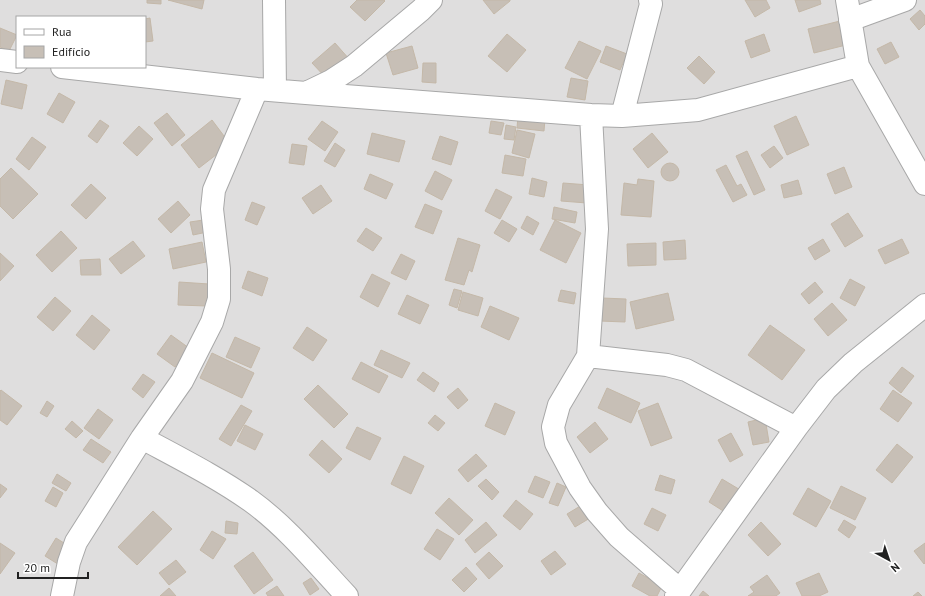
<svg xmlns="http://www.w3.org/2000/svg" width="925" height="596" font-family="'PT Sans',sans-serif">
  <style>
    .residential { fill: #dfdede; fill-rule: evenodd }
    .building { fill: #c7bfb6; stroke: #c4b8a8 }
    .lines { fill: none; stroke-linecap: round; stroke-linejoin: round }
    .street-casing { stroke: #a8a8a8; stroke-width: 24 }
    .street { stroke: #fff; stroke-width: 22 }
  </style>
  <rect width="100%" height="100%" fill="#f1efe7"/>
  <path class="residential" d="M0 0H925V596H0ZM17 17H145V67H17Z"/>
  <path class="building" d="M147 0H161V4L147 3Z
    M168 0H204L202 9Z
    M357 0H384L385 1 365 21 350 7Z
    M483 0H510V1L494 14Z
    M745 0H766L770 8 755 17Z
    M795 0H820L821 4 799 12Z
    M920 10 925 16V24L919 30 910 19Z
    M150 18 153 41 145 42V19Z
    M840 21 846 45 814 53 808 29Z
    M0 28 17 35 9 51 0 47Z
    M507 34 526 50 507 72 488 56Z
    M764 34 770 51 751 58 745 41Z
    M579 41 601 51 587 79 565 68Z
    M891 42 899 57 885 64 877 49Z
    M335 43 350 60 328 80 312 63Z
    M412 46 418 68 393 75 386 53Z
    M606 46 627 54 620 70 600 62Z
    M699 56 715 72 704 84 687 68Z
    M423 63H436V83L422 82Z
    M571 78 588 81 585 100 567 97Z
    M6 80 27 85 22 109 1 104Z
    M59 93 75 102 63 123 47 114Z
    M167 113 185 135 172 146 154 123Z
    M518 116 545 119 544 131 517 128Z
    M796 116 809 145 787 155 774 126Z
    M100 120 109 126 97 143 88 136Z
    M212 120 230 144 199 168 181 145Z
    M322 121 338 132 325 151 308 139Z
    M491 121 504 123 501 135 489 133Z
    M506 125 516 127 514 140 504 139Z
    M139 126 153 139 137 156 123 143Z
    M517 130 535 134 529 158 512 153Z
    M372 133 405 141 399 162 367 154Z
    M652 133 668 152 648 168 633 149Z
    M440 136 458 142 451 165 432 159Z
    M32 137 46 147 29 170 16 159Z
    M335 143 345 150 335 167 324 161Z
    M292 144 307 146 304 165 289 163Z
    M774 146 783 158 770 168 761 155Z
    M747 151 765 190 754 195 736 156Z
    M505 155 526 159 523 176 502 173Z
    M661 172a9 9 0 1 1 18 0a9 9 0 1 1-18 0Z
    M726 165 737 186 741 184 747 195 733 202 716 170Z
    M844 167 852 187 835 194 827 174Z
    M11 168 38 194 13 219 0 206V179Z
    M435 171 452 180 442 200 425 191Z
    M370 174 393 184 386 199 364 189Z
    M532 178 547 182 544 197 529 194Z
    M638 179 654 181 651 217 621 215 624 183 637 185Z
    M798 180 802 194 784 198 781 185Z
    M563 183 589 185 587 203 561 201Z
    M91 184 106 198 86 219 71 205Z
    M321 185 332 201 313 214 302 198Z
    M496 189 512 197 500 219 485 211Z
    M178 201 190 215 171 233 158 219Z
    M252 202 265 207 257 225 245 220Z
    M425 204 442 211 433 234 415 227Z
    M554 207 577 212 575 223 552 219Z
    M848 213 863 236 845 247 831 224Z
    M527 216 539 223 533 235 521 228Z
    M210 219 212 231 193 235 190 222Z
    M502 220 517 229 509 242 494 233Z
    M555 220 581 233 566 263 540 250Z
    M366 228 382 238 373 251 357 241Z
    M61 231 77 248 52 272 36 255Z
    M458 238 480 245 472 272 469 270 464 285 445 280Z
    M823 239 830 251 815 260 808 248Z
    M902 239 909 253 885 264 878 250Z
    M685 240 686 259 664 260 663 242Z
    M133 241 145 256 121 274 109 259Z
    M202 242 206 262 173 269 169 249Z
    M656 243V265L628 266 627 244Z
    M0 253 14 266 0 281Z
    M401 254 415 261 406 280 391 273Z
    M100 259 101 275H81L80 260Z
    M248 271 268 278 262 296 242 288Z
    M372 274 390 283 378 307 360 297Z
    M850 279 865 287 855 306 840 298Z
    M179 282 209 284 207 306 178 305Z
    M815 282 823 292 809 304 801 294Z
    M454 289 462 291 457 308 449 305Z
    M561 290 576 293 574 304 558 301Z
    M463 292 483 298 478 316 458 310Z
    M668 293 674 320 636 329 630 302Z
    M407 295 429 305 420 324 398 314Z
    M55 297 71 311 53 331 37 317Z
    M602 298 626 299 625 322 600 321Z
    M832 303 847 320 828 336 814 319Z
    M490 306 519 318 509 340 481 327Z
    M92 315 110 330 94 350 76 335Z
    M770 325 805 350 782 380 748 355Z
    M307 327 327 340 313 361 293 348Z
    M171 335 189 348 175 367 157 354Z
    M235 337 260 348 251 368 226 357Z
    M381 350 410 363 402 378 374 365Z
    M212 353 254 373 242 398 200 378Z
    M361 362 388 376 379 393 352 379Z
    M902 367 914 376 901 393 889 383Z
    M423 372 439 383 434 392 417 380Z
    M143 374 155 382 143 398 132 389Z
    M318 385 348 414 334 428 304 399Z
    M458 388 468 400 458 409 447 397Z
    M607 388 640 403 631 423 598 408Z
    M1 390 22 406 7 425 0 420V391Z
    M893 390 912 403 898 422 880 409Z
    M47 401 54 406 47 417 40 413Z
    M495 403 515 412 505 435 485 426Z
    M658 403 672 438 651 446 638 411Z
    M241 405 252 411 231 446 219 439Z
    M98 409 113 420 99 439 84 428Z
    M435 415 445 423 438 431 428 423Z
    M765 418 769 442 753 445 748 422Z
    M72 421 83 431 76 438 65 429Z
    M595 422 608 439 590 453 577 437Z
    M245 425 263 434 255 450 237 441Z
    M357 427 381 438 370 460 346 448Z
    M731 433 743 455 730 462 718 440Z
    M91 439 111 452 103 463 83 450Z
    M322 440 342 459 329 473 309 455Z
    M897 444 913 457 892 483 876 470Z
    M476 454 487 466 468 482 458 470Z
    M404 456 424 466 411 494 391 484Z
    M57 474 71 483 66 491 52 483Z
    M660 475 675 480 671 494 655 490Z
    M535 476 550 482 543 498 528 492Z
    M486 479 499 492 492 500 478 486Z
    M722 479 742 491 728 514 709 502Z
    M557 483 566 487 558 506 549 503Z
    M0 484 7 489 0 498Z
    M841 486 866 498 855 520 830 508Z
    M53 487 63 493 56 507 45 501Z
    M808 488 831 501 816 527 793 514Z
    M449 498 473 520 459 535 435 513Z
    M516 500 533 514 520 530 503 516Z
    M582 505 590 518 575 527 567 514Z
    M652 508 666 515 658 531 644 524Z
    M153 511 172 529 137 565 118 547Z
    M844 520 856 527 849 538 838 530Z
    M226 521 238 523 237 534 225 533Z
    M486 522 497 535 475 553 465 540Z
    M761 522 781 544 768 556 748 535Z
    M437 529 454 539 440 560 424 549Z
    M212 531 226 539 213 559 200 550Z
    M56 538 72 548 61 566 45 556Z
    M0 543 15 553 0 574Z
    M925 543V563L924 564 914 551Z
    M555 551 566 564 551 575 541 561Z
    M253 552 273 580 254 594 234 566Z
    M489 552 503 566 489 579 476 564Z
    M176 560 186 572 169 585 159 573Z
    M466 567 477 579 464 592 452 580Z
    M639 573 662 586 657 596H650L632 586Z
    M819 573 828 592 819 596H802L796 583Z
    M767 575 780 593 776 596H748L754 592 750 587Z
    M311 578 319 589 310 595 303 583Z
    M277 586 284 596H268L266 593Z
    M169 588 176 596H160Z
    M703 591 709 596H699Z
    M918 592 922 596H913Z"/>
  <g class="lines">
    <defs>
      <path id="street" d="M274 0 275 90
        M847 0 858 66 925 184
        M850 20 905 0
        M0 60 17 62
        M62 67 257 89 306 93 331 81 354 66 421 10 431 0
        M306 93 591 115 622 116 698 110 858 66
        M591 115 597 229 588 356 559 405 553 427 556 443 580 488 597 512 619 537 680 590
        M622 116 651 4 650 0
        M588 356 667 365 686 370 796 428
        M142 438C179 458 217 477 251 501 287 527 317 564 347 596
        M62 596 69 562 76 542 142 438 182 381 212 322 219 299V269L212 209 214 190 257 89
        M676 596 796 428 826 389 853 363 925 305"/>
    </defs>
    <use href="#street" class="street-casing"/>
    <use href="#street" class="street"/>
  </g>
  <rect x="16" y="16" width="130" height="52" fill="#ffffff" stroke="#a6a6a6"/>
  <rect x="24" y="29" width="20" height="6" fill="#ffffff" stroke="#a6a6a6"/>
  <text x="52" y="36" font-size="12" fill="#212121">Rua</text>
  <rect x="24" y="46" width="20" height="12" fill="#c7bfb6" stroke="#a6a6a6"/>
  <text x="52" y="56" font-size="12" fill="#212121">Edifício</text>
  <g transform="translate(889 560) rotate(140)" stroke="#ffffff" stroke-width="3" paint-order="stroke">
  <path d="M0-3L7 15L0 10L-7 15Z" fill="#212121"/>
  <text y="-6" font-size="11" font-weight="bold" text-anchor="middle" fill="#212121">N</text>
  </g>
  <path d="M18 572v6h70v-6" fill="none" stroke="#212121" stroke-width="2"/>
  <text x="24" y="572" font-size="12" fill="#212121" stroke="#ffffff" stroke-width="3" paint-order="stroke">20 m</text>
</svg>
